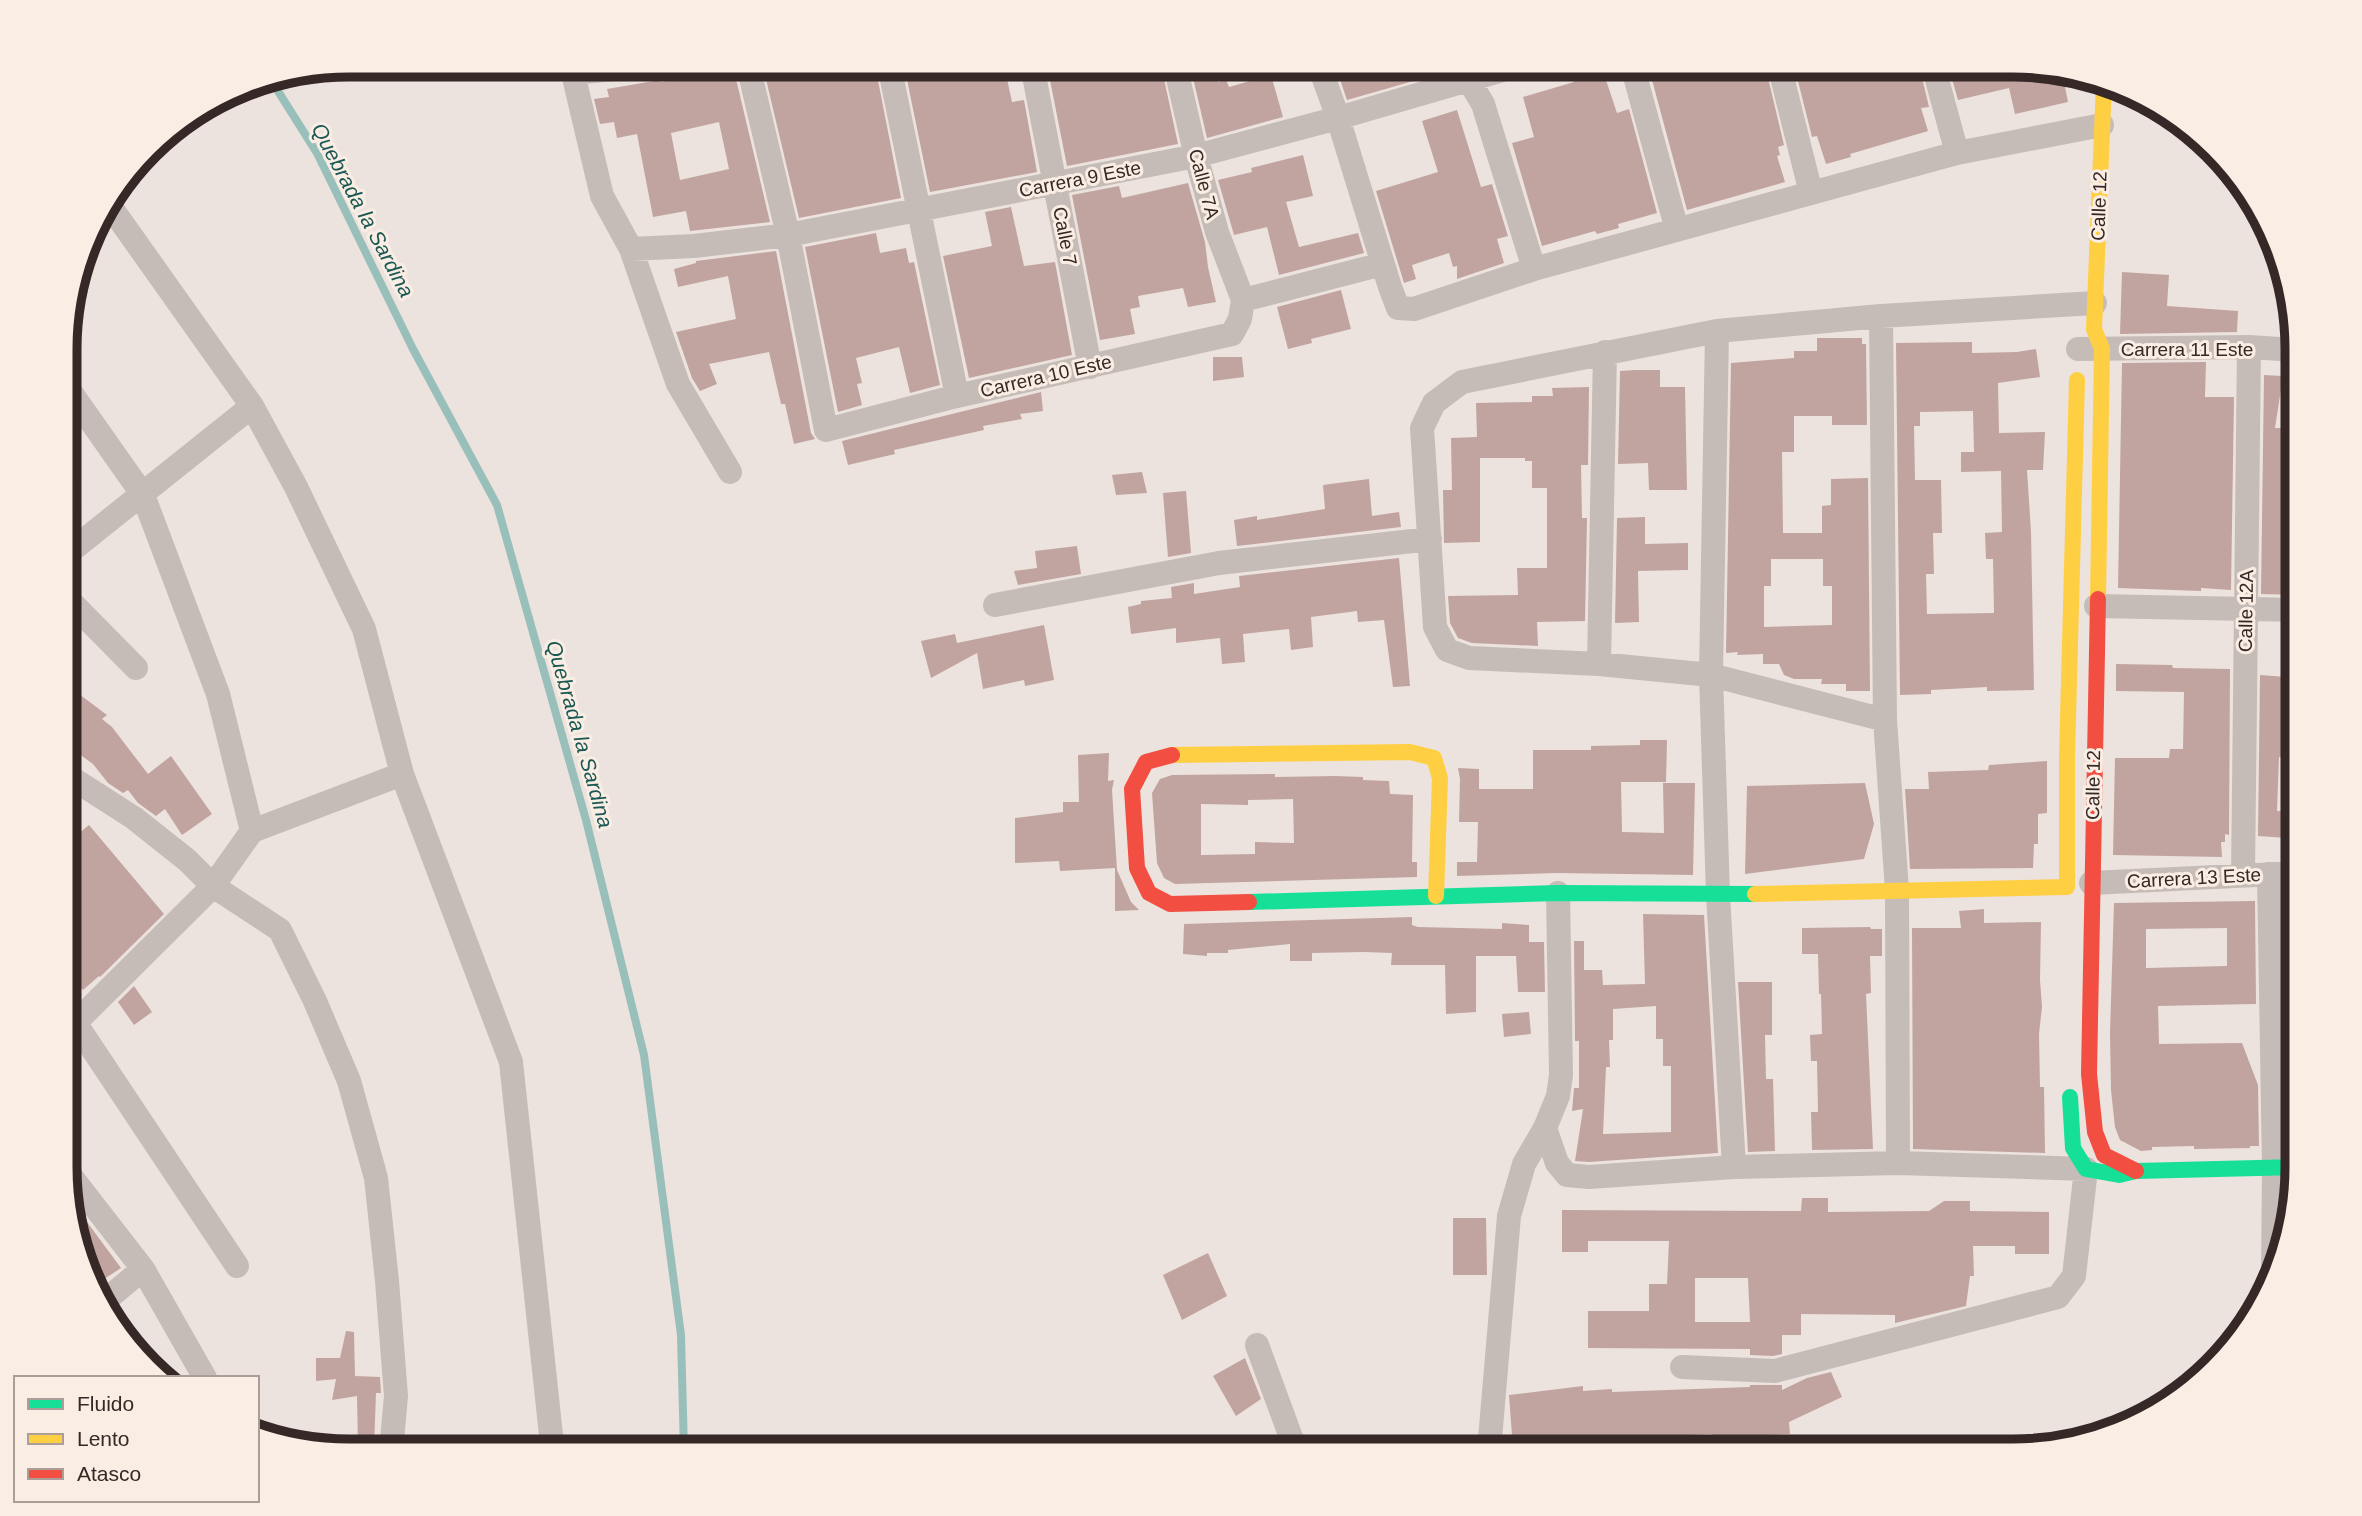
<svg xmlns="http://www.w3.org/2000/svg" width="2362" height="1516" font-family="Helvetica,sans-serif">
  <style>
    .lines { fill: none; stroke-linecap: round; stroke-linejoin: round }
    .stream { stroke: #99bfba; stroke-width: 8 }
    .building { fill: #c1a49f; fill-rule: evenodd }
    .street { stroke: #c5bcb7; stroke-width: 24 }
    .fast { stroke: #16e098; stroke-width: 16 }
    .slow { stroke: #ffcf43; stroke-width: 16 }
    .jam { stroke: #f24e42; stroke-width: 16 }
    .labels { text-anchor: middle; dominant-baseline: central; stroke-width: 6; stroke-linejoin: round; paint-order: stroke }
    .street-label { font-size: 19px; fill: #352826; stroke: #faede4 }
    .water-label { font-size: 21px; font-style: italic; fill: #1a5853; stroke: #faede4 }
    .rim { fill: none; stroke: #352826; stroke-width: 9 }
  </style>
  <rect width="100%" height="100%" fill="#ece3de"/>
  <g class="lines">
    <path class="stream" d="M271 80 317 153 413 349 497 505 586 820 644 1055 681 1335 684 1451"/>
  </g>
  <path class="building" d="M730 65 737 83 770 222 690 231 686 211 653 217 637 134 617 138 614 122 600 124 594 99 609 97 607 89 660 80 661 82 705 73V70ZM719 122 729 169 680 180 671 133Z
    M793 65H875L901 198 799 218 764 71Z
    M904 65H1004L1012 102 1024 100 1037 172 930 192Z
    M1047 65H1161L1178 144 1067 166Z
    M1190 65H1212L1218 82 1226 80 1229 87 1271 75 1283 117 1207 138Z
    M1335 65H1413L1417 80 1347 100Z
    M1601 65 1617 113 1629 109 1657 213 1618 224 1619 228 1597 234 1595 231 1542 246 1512 143 1534 137 1523 97 1574 82 1571 74Z
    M1648 65H1765L1784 145 1778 147 1780 155 1777 156 1785 182 1687 210Z
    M1794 65H1919L1929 107 1921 108 1928 131 1850 154 1851 157 1826 164 1817 136 1812 137Z
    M1948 65H2013L2065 72 2068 82 2065 87 2068 102 2015 114 2009 88 1958 100Z
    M1457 110 1481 187 1492 184 1508 236 1497 239 1504 263 1457 279V266L1453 267 1449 253 1412 265 1416 279 1404 283 1376 191 1438 172 1422 121Z
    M1303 155 1313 196 1286 202 1299 247 1358 233 1364 253 1279 275 1267 227 1234 235 1218 180 1252 172 1251 168Z
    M1188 183 1205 242 1208 267 1216 302 1188 307 1183 288 1138 296 1140 307 1130 309 1135 334 1100 340 1072 195 1119 186 1122 198Z
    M1011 207 1024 266 1055 262 1072 355 969 378 943 256 992 246 985 212Z
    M876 233 880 253 906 248 909 263 914 262 940 385 910 393 899 347 856 358 862 383 857 384 862 405 838 412 805 247Z
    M776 251 811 433 815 439 794 444 785 404H781L769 352 709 364 717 384 700 391 692 378 676 332 736 319 728 276 678 287 674 269 696 263V261Z
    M2122 272 2169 275 2167 306 2238 311 2237 332 2120 334Z
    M1341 290 1351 329 1311 339 1312 343 1288 349 1277 307Z
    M1817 338H1862V344H1866L1867 425H1832V416H1794V452H1782L1783 533H1822V506L1831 505V479L1868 478 1870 691H1846V684H1821L1822 679H1794L1784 675 1779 664H1763V654L1737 655 1738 652 1726 653 1731 363 1794 358V351H1817ZM1771 559H1823V586H1832V625L1764 627V586H1771Z
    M1972 342V353L2017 352 2036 349 2040 377 1998 383 1999 433 2045 432 2043 470H2027L2031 532 2034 690 1987 691V687L1931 690V694L1900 695 1896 343ZM1973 411 1974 452H1961V472L2001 471 2002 532 1985 533 1986 559H1993L1994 613 1927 614 1926 574H1934L1933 533H1942L1941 480H1915L1914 426H1920V412Z
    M1213 357H1242L1244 377 1213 381Z
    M2206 362 2205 397H2234L2231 590 2201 588V591L2118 588 2122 363Z
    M1635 370H1660V387H1685L1687 490H1649L1648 463 1618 464 1620 371Z
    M2264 375 2283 376 2275 428H2295L2297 436V482H2288L2286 549H2297V595L2261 594Z
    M1589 387 1588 465H1581L1582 518H1587L1585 621 1537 622 1538 646 1472 643 1458 638 1450 623 1448 596 1518 595 1517 568H1547V488H1532V461H1525V458H1480V542L1444 543 1443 490H1452L1451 438 1477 437 1476 403 1532 402V396H1553L1552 388Z
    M1041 392 1043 411 1020 414 1022 419 983 426 984 430 894 450 895 454 848 465 842 441Z
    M1142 472 1147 493 1116 495 1112 475Z
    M1369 479 1372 516 1399 512 1401 527 1237 546 1234 520 1257 516V520L1325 509 1323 485Z
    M1186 491 1191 553 1168 557 1163 493Z
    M1645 517V544L1688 543V570L1638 571 1639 622 1615 623 1617 518Z
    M1077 546 1081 574 1018 585 1014 571 1037 568 1035 551Z
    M1399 558 1410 686 1393 687 1384 620 1358 622 1357 611 1311 617 1313 647 1291 650 1289 629 1243 634 1245 662 1222 664 1220 638 1176 643V628L1131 634 1128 607 1141 604V601L1172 598 1171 587 1194 583V594L1240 587 1239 576Z
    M1044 625 1054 680 1025 686 1024 680 983 689 977 653 931 678 921 641 955 634 957 643Z
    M2116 664 2172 665 2173 668 2230 669 2229 835 2225 834V842H2221L2222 857 2113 855 2115 758H2169L2170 749H2183L2184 692 2116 691Z
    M2260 675 2286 677 2283 757H2279L2277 811H2288L2287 838 2258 836Z
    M67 685 107 715 102 719 112 727 148 774 171 756 212 814 182 835 165 809 156 816 138 803 128 790 123 793 108 783 93 764 67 745Z
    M1640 740H1667L1666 782H1621L1622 832 1664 833 1663 783H1695L1693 875 1557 873 1457 876V862H1477L1478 822H1459L1460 779 1458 768 1479 769V789H1533V750H1591V746L1640 745Z
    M1109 753 1108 781 1114 780 1112 790 1117 870 1131 902 1139 910 1115 911V868L1060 871 1059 861 1015 863V818L1063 812V802H1079L1078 755Z
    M2047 761V813L2038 814V844H2034L2033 868 1910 869 1905 789H1929L1928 772 1988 770 1989 765Z
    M1275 774V777L1335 776 1363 777V780L1389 781 1390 794 1413 795 1412 862H1417V877L1175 884 1164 878 1157 863 1152 793 1160 779 1172 775ZM1293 799 1294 843 1255 842V854L1201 855V804L1248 805V800Z
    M1865 783 1874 824 1864 859 1745 874 1747 786Z
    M89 825 164 914 100 977 99 976 83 990 67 971V944L79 934 67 920V843Z
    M2284 900H2297V1004H2286Z
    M2255 901 2256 1004 2158 1006 2159 1044 2242 1043 2258 1085 2259 1146H2250V1148L2194 1149V1146L2152 1147V1150L2141 1151 2120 1140 2115 1127 2111 1090 2110 1033 2114 903ZM2227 928V966L2146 968V929Z
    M1984 909V923L2041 922 2040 980 2042 1007 2039 1034 2040 1087H2044L2045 1153 1913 1149 1912 928H1961L1959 911Z
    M1643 914 1704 915 1718 1153 1589 1162 1575 1161 1583 1109 1572 1111 1574 1088H1579V1041H1575L1574 941H1584V970H1602L1603 985 1645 984ZM1656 1006V1039H1663V1066H1671V1132L1603 1134 1606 1067H1610L1609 1040H1613V1009Z
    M1412 917V925L1418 927 1502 929V923L1529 925V942H1544L1545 992H1518L1516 956H1476V1012L1446 1014 1445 965H1391L1392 953 1364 952 1312 953V961H1290V944L1228 950V953H1207V956L1183 954 1184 924Z
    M1870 927 1871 929H1882V956H1870L1871 993 1866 994 1873 1149 1812 1150 1811 1112H1818L1817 1061H1811L1810 1035 1822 1034 1821 994H1819L1818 954H1802V928Z
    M1738 982H1772V1035H1765L1766 1079H1773L1775 1151 1748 1152Z
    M134 986 152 1012 134 1025 118 1002Z
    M1529 1012 1531 1034 1504 1037 1502 1014Z
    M67 1195 121 1268 95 1285 67 1203Z
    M1802 1198H1828V1212L1929 1211 1944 1201H1970V1211L2049 1212V1254H2015V1246H1973L1974 1276H1970L1966 1306 1895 1323V1315L1801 1314V1335H1782V1354L1773 1356 1750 1355V1349L1588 1348V1311H1649V1284H1667L1669 1241H1588V1252H1562V1210L1801 1211ZM1695 1278H1748L1750 1322H1695Z
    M1453 1218H1486L1487 1275H1453Z
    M1208 1253 1227 1296 1182 1320 1163 1275Z
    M346 1331 354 1332 355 1376 380 1377 381 1393H376L374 1447H358L357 1396 332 1400 336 1379 316 1381V1358H340Z
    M1245 1358 1261 1399 1236 1416 1213 1376Z
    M1831 1372 1842 1397 1789 1422 1790 1434 1712 1437V1434L1615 1438 1616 1451H1589L1588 1443 1513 1449 1509 1395 1583 1386V1391L1612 1389V1392L1750 1387V1385H1782V1390L1807 1378Z"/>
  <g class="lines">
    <path class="street" d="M571 65 602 196 631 249 678 384 730 472
      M745 65 751 78 788 235 826 430 957 396 1232 334 1240 319 1243 300
      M889 65 957 396
      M1032 65 1090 367
      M1175 65 1196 156 1217 232 1243 300
      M1319 65 1338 118 1390 287 1398 308 1414 309 1534 269 1957 153 2102 125
      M1464 65 1468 79 1483 104 1534 269
      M1632 65 1677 230
      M1779 65 1811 193
      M1933 65 1957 153
      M572 73 636 67 638 65
      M107 207 115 213 252 406 296 487 364 629 402 774 511 1062 551 1435 550 1451
      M631 249 694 246 788 235 1196 156 1338 118 1520 65
      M1243 300 1383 264
      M1881 316 1885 720 1897 890 1898 1163
      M1717 331 1711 675 1718 895 1734 1167
      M2078 349 2249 347 2297 350
      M67 387 143 495 218 694 252 831
      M67 554 252 406
      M67 598 136 668
      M995 605 1219 563 1430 539
      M2096 606 2297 610
      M1599 664 1605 352
      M1885 720 1711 675 1599 664 1469 658 1447 650 1435 627 1422 428 1434 403 1462 382 1717 331 1881 316 2095 303
      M67 775 134 818 187 860 213 886 280 930 315 1001 349 1081 376 1178 387 1281 396 1396 391 1451
      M2269 874 2274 1167 2273 1276
      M2243 875 2249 347
      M2091 883 2297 873
      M1558 893 1561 1075 1558 1096 1545 1128 1557 1163 1567 1175 1589 1177 1734 1167 1898 1163 2086 1169 2074 1276 2058 1297 1775 1371 1682 1367
      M68 1012 237 1266
      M67 1031 213 886 252 831 402 774
      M67 1171 143 1269 205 1378
      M101 1304 143 1269
      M1257 1345 1296 1451
      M1489 1451 1509 1216 1524 1164 1545 1128"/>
    <path class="fast" d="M1249 902 1558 893 1755 894
      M2070 1097 2073 1148 2086 1169 2119 1175 2136 1171 2297 1167"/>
    <path class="slow" d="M2098 599 2102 349 2094 329 2104 82
      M1172 755 1410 752 1434 758 1440 778 1436 896
      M2067 887V757L2077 380
      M1755 894 2067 887"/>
    <path class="jam" d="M2098 599 2089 1074 2095 1132 2104 1155 2136 1171
      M1172 755 1146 762 1132 789 1137 868 1149 893 1170 904 1249 902"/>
  </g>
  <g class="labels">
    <g class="street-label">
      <text transform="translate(1080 179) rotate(-11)">Carrera 9 Este</text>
      <text transform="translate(1204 184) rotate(75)">Calle 7A</text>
      <text transform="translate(2099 206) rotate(-88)">Calle 12</text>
      <text transform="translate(1065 236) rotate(79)">Calle 7</text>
      <text x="2187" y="349">Carrera 11 Este</text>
      <text transform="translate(1046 376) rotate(-13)">Carrera 10 Este</text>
      <text transform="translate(2246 611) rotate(-89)">Calle 12A</text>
      <text transform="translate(2093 785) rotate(-89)">Calle 12</text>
      <text transform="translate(2194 878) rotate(-3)">Carrera 13 Este</text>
    </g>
    <g class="water-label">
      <text transform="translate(363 210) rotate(62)">Quebrada la Sardina</text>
      <text transform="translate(580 734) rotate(74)">Quebrada la Sardina</text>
    </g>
  </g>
  <path d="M0 0H2362V1516H0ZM349 77H2013A272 272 0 0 1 2285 349V1167A272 272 0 0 1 2013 1439H349A272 272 0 0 1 77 1167V349A272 272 0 0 1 349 77Z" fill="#faede4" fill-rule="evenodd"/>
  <path class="rim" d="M349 77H2013A272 272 0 0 1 2285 349V1167A272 272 0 0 1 2013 1439H349A272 272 0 0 1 77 1167V349A272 272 0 0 1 349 77Z"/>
  <rect x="14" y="1376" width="245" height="126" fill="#faede4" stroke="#ab9e98" stroke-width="2"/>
  <rect x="28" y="1399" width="35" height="10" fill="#16e098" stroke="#ab9e98" stroke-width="2"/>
  <text x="77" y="1411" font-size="21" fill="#352826">Fluido</text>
  <rect x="28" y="1434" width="35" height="10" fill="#ffcf43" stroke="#ab9e98" stroke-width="2"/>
  <text x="77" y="1446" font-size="21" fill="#352826">Lento</text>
  <rect x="28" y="1469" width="35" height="10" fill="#f24e42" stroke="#ab9e98" stroke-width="2"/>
  <text x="77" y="1481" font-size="21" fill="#352826">Atasco</text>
</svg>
